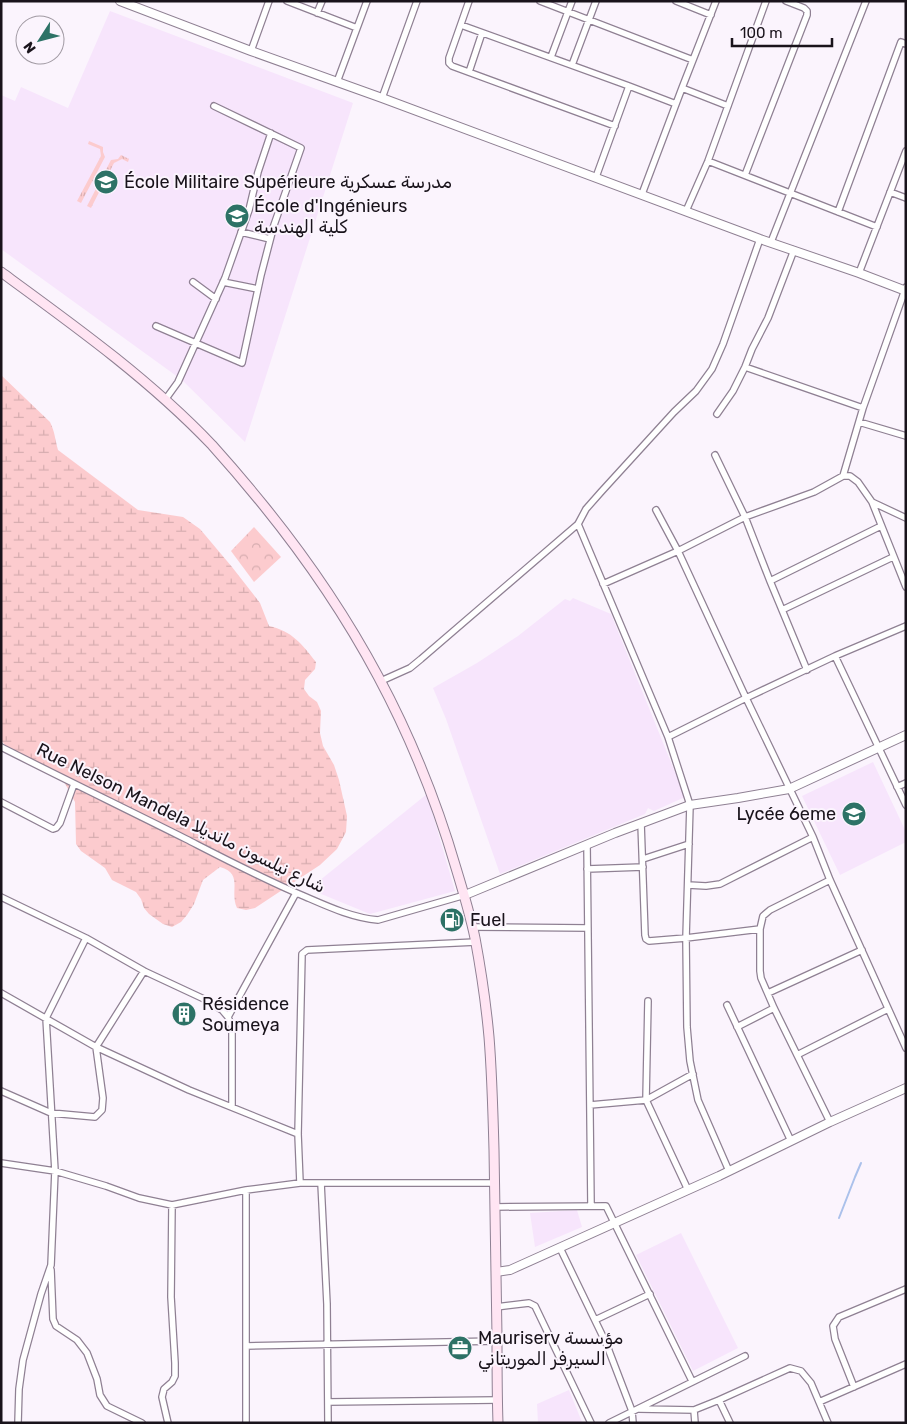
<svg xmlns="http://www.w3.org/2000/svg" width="907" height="1424" font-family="Rubik,'Noto Sans Arabic',sans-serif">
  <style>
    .built { fill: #f7e5fc }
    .grass { fill: url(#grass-tufts) }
    .wetland { fill: url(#wetland-marsh) }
    .park { fill: url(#park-crowns) }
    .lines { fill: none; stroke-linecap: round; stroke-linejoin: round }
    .stream { stroke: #abc1eb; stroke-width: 2 }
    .minor-casing { stroke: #8f8093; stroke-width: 8 }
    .tertiary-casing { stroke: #8f8093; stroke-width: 10 }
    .secondary-casing { stroke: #8f8093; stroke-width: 11 }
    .minor { stroke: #fff; stroke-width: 5.5 }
    .tertiary { stroke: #fff; stroke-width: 8 }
    .secondary { stroke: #ffe5f3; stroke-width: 9 }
    .labels { text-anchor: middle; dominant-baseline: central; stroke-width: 4; stroke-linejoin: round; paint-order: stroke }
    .poi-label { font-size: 18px; fill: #19131b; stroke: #fbf4fd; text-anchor: start }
    .street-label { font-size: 18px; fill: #19131b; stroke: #fbf4fd }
  </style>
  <defs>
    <pattern id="grass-tufts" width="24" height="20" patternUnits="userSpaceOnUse" patternTransform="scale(1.25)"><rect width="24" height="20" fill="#fccbce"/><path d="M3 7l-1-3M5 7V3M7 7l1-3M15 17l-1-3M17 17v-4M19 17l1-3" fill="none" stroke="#d7adb0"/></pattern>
    <pattern id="wetland-marsh" width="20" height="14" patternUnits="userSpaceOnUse" patternTransform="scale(1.25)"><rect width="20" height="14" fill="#fccbce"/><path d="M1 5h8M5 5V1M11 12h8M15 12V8" fill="none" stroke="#d7adb0"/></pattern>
    <pattern id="park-crowns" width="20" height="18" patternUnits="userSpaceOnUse" patternTransform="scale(1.25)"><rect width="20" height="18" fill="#fccbce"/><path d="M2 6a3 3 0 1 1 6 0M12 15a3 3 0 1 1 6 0" fill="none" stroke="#d7adb0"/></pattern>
  </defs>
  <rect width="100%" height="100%" fill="#fbf4fd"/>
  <path class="built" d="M110 11 353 103 245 442 182 380 1 249V95L15 101 21 87 68 108Z
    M573 598 611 614 685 797 654 811 648 808 645 814 500 874 446 719 433 688 477 663 518 636 565 599 570 601Z
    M873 762 906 832V842L840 875 802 796Z
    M427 794 455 891 370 914 309 889Z
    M577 1210 582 1227 535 1247 530 1213Z
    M681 1233 738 1348 693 1371 636 1255Z
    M569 1390 582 1422 580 1423H538L537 1404Z"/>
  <path class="grass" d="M89 141 103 147V152L105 157 81 203 77 201 101 156 100 149 88 144Z
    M121 155 129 159 128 162 122 159 114 163 91 208 87 206 111 160 118 159Z"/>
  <path class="wetland" d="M1 375 50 422C55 432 55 440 58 450L138 510 183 517 200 529 232 567 260 603 269 626C292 631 302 644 316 662L315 669 305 680 304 689 309 696 317 702 321 711 320 733 323 746 334 765 339 780 347 816 346 832 337 849 320 865 255 908 246 910 237 908C229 891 244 874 220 867L203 880 194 904 187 915 181 922 172 927 163 924 149 914 144 908 141 899 136 892 112 880 105 868 81 851 76 844 75 802 62 778 53 769 17 754 5 745 1 740Z"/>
  <path class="park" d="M254 527 281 557 254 582 231 551Z"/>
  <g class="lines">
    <path class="stream" d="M839 1218 855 1177 861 1163"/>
    <defs>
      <path id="minor" d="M287 1 357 28
        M469 1 449 58V63L452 66 615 126
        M540 1 693 60
        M676 1 711 15
        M317 13 322 1
        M461 25 629 86 676 104
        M251 51 269 1
        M551 57 572 1
        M572 65 596 1
        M469 72 482 33
        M337 82 367 1
        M682 88 728 106
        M382 98 417 1
        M708 161 877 227
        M745 175 807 15V11L804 8 786 1
        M596 177 629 86
        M890 192 906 198
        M642 194 682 88 716 1
        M686 211 708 161 766 1
        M838 212 901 42 906 44
        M241 232 270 239
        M771 242 866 1
        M859 273 906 151
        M193 282 216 299
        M223 282 258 289
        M906 287 863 408 843 476H850L858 482 872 502 906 518
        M156 326 242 363 261 275 274 225 301 148 214 106
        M745 367 863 408
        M165 400 178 382 225 278 249 210 258 172 271 133
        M717 414 733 391 745 367 752 349 768 318 794 250
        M859 422 906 436
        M715 455 745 517 770 581 807 670
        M872 502 906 587
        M656 510 678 551 746 698 668 737
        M578 524 668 737 690 805 686 938 687 1027 690 1061 698 1100 729 1171
        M770 581 881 526
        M603 584 678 551 745 517 814 492 843 476
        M782 610 893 557
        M906 626 835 656 746 698 813 837 830 880 906 1048
        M835 656 906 805
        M381 681 410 668 421 659 578 524 586 509 601 492 674 412 696 391 712 369 723 344 760 239
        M1 747C62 778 124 808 186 839 225 859 265 880 306 897 329 907 353 918 378 920L465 895
        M897 787 906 783
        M1 802 53 829 56 828 60 823 74 784
        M641 823 645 935 646 939 649 941 686 938 760 929
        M587 845 591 1205
        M643 859 689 844
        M587 869 643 867
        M688 885 706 886 720 884 813 837
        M1 897 86 938 144 971 204 999 222 1010 228 1017 232 1027V1107
        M472 927 588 928
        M1 993 96 1047 189 1090 298 1134
        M768 993 862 950
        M648 1001 646 1100 688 1190
        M727 1005 791 1141
        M228 1017 296 893
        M737 1027 774 1008
        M797 1055 888 1009
        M1 1091 51 1113 95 1117 102 1110 103 1098 96 1047 144 971
        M590 1105 646 1100 693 1074
        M830 1122 774 1008 761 978 760 971V929L763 916 770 910 830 880
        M1 1163 55 1171 106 1186 139 1198 172 1205 246 1190 300 1183H494
        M300 1183 298 1134 302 954 307 950 476 942
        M321 1183 327 1304 328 1423
        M246 1190V1423
        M494 1207 606 1206 692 1381
        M560 1248 606 1343 632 1411 633 1423
        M51 1270 53 1319 56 1326 77 1340 87 1353 97 1379 100 1395 107 1406 142 1423
        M496 1307 529 1303 535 1306 591 1423
        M595 1320 650 1294
        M246 1346 497 1341
        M854 1387 835 1339 833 1326 839 1317 906 1289
        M719 1400 790 1368 801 1371 811 1383 828 1423
        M328 1402 497 1400
        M819 1402 906 1364
        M639 1409 694 1410 719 1400 730 1423
        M694 1410 695 1423
        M18 1423 19 1389 23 1360 41 1294 51 1265 55 1171 46 1018 86 938
        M168 1423 162 1397 164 1389 172 1382 175 1376V1363L171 1297 172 1205
        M609 1423 745 1356"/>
      <path id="tertiary" d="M120 1 251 51 382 98 760 239 859 273 906 291
        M465 895 615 833 690 805 738 798 789 789 906 735
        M496 1272 510 1270 719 1176 830 1122 906 1088"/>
      <path id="secondary" d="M1 272C75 326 149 379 212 445 230 465 247 485 264 506 353 616 416 731 456 868 463 891 470 914 475 938 481 970 486 1004 489 1037 492 1074 493 1112 494 1150 495 1212 496 1274 497 1336 497 1365 497 1394 498 1423"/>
    </defs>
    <use href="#minor" class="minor-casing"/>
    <use href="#tertiary" class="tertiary-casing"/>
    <use href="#secondary" class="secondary-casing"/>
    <use href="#minor" class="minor"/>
    <use href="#tertiary" class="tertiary"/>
    <use href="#secondary" class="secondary"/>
  </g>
  <defs>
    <symbol id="school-disc" viewBox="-11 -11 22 22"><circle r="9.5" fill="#2d7266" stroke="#fbf4fd"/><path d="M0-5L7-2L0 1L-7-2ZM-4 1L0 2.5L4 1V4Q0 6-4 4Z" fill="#fff"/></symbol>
    <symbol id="university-disc" viewBox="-11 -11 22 22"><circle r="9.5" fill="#2d7266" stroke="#fbf4fd"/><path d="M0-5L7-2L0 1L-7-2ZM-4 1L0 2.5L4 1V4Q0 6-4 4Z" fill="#fff"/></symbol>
    <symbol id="fuel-disc" viewBox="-11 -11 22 22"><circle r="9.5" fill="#2d7266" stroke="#fbf4fd"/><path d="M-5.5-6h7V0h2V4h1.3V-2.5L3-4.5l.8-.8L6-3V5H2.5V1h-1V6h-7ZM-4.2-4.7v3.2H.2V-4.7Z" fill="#fff"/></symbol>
    <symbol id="building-disc" viewBox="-11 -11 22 22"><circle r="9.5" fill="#2d7266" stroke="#fbf4fd"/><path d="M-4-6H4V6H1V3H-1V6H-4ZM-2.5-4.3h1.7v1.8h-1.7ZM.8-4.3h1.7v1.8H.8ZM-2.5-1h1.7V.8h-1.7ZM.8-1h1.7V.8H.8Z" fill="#fff"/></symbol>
    <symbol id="office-disc" viewBox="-11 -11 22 22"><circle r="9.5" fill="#2d7266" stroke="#fbf4fd"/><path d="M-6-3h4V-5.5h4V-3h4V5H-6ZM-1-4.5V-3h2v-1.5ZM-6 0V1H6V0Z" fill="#fff"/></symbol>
  </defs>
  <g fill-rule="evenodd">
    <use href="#school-disc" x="92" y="168" width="28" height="28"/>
    <use href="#university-disc" x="223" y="202" width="28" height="28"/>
    <use href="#school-disc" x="840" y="800" width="28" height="28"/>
    <use href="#fuel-disc" x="438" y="906" width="28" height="28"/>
    <use href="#building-disc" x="170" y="1000" width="28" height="28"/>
    <use href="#office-disc" x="446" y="1334" width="28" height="28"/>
  </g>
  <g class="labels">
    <g class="poi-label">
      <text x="124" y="182">École Militaire Supérieure مدرسة عسكرية</text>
      <text x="254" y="206">École d'Ingénieurs<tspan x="254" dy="21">كلية الهندسة</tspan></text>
      <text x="836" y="814" text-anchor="end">Lycée 6eme</text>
      <text x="470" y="920">Fuel</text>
      <text x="202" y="1004">Résidence<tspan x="202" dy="21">Soumeya</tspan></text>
      <text x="478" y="1338">Mauriserv مؤسسة<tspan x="478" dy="21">السيرفر الموريتاني</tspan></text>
    </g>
    <g class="street-label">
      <text transform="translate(181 818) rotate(26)">Rue Nelson Mandela شارع نيلسون مانديلا</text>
    </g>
  </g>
  <rect width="907" height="1424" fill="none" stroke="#19131b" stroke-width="5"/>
  <g transform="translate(40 40) rotate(234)"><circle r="24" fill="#fbf4fd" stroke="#a19aa3"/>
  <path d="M0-4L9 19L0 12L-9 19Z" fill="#2d7266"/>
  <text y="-8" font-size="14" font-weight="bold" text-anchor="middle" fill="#19131b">N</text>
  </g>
  <path d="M732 38v8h100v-8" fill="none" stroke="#19131b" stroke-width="2.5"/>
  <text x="740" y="38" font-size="15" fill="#19131b" stroke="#fbf4fd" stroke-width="4" paint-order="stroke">100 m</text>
</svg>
